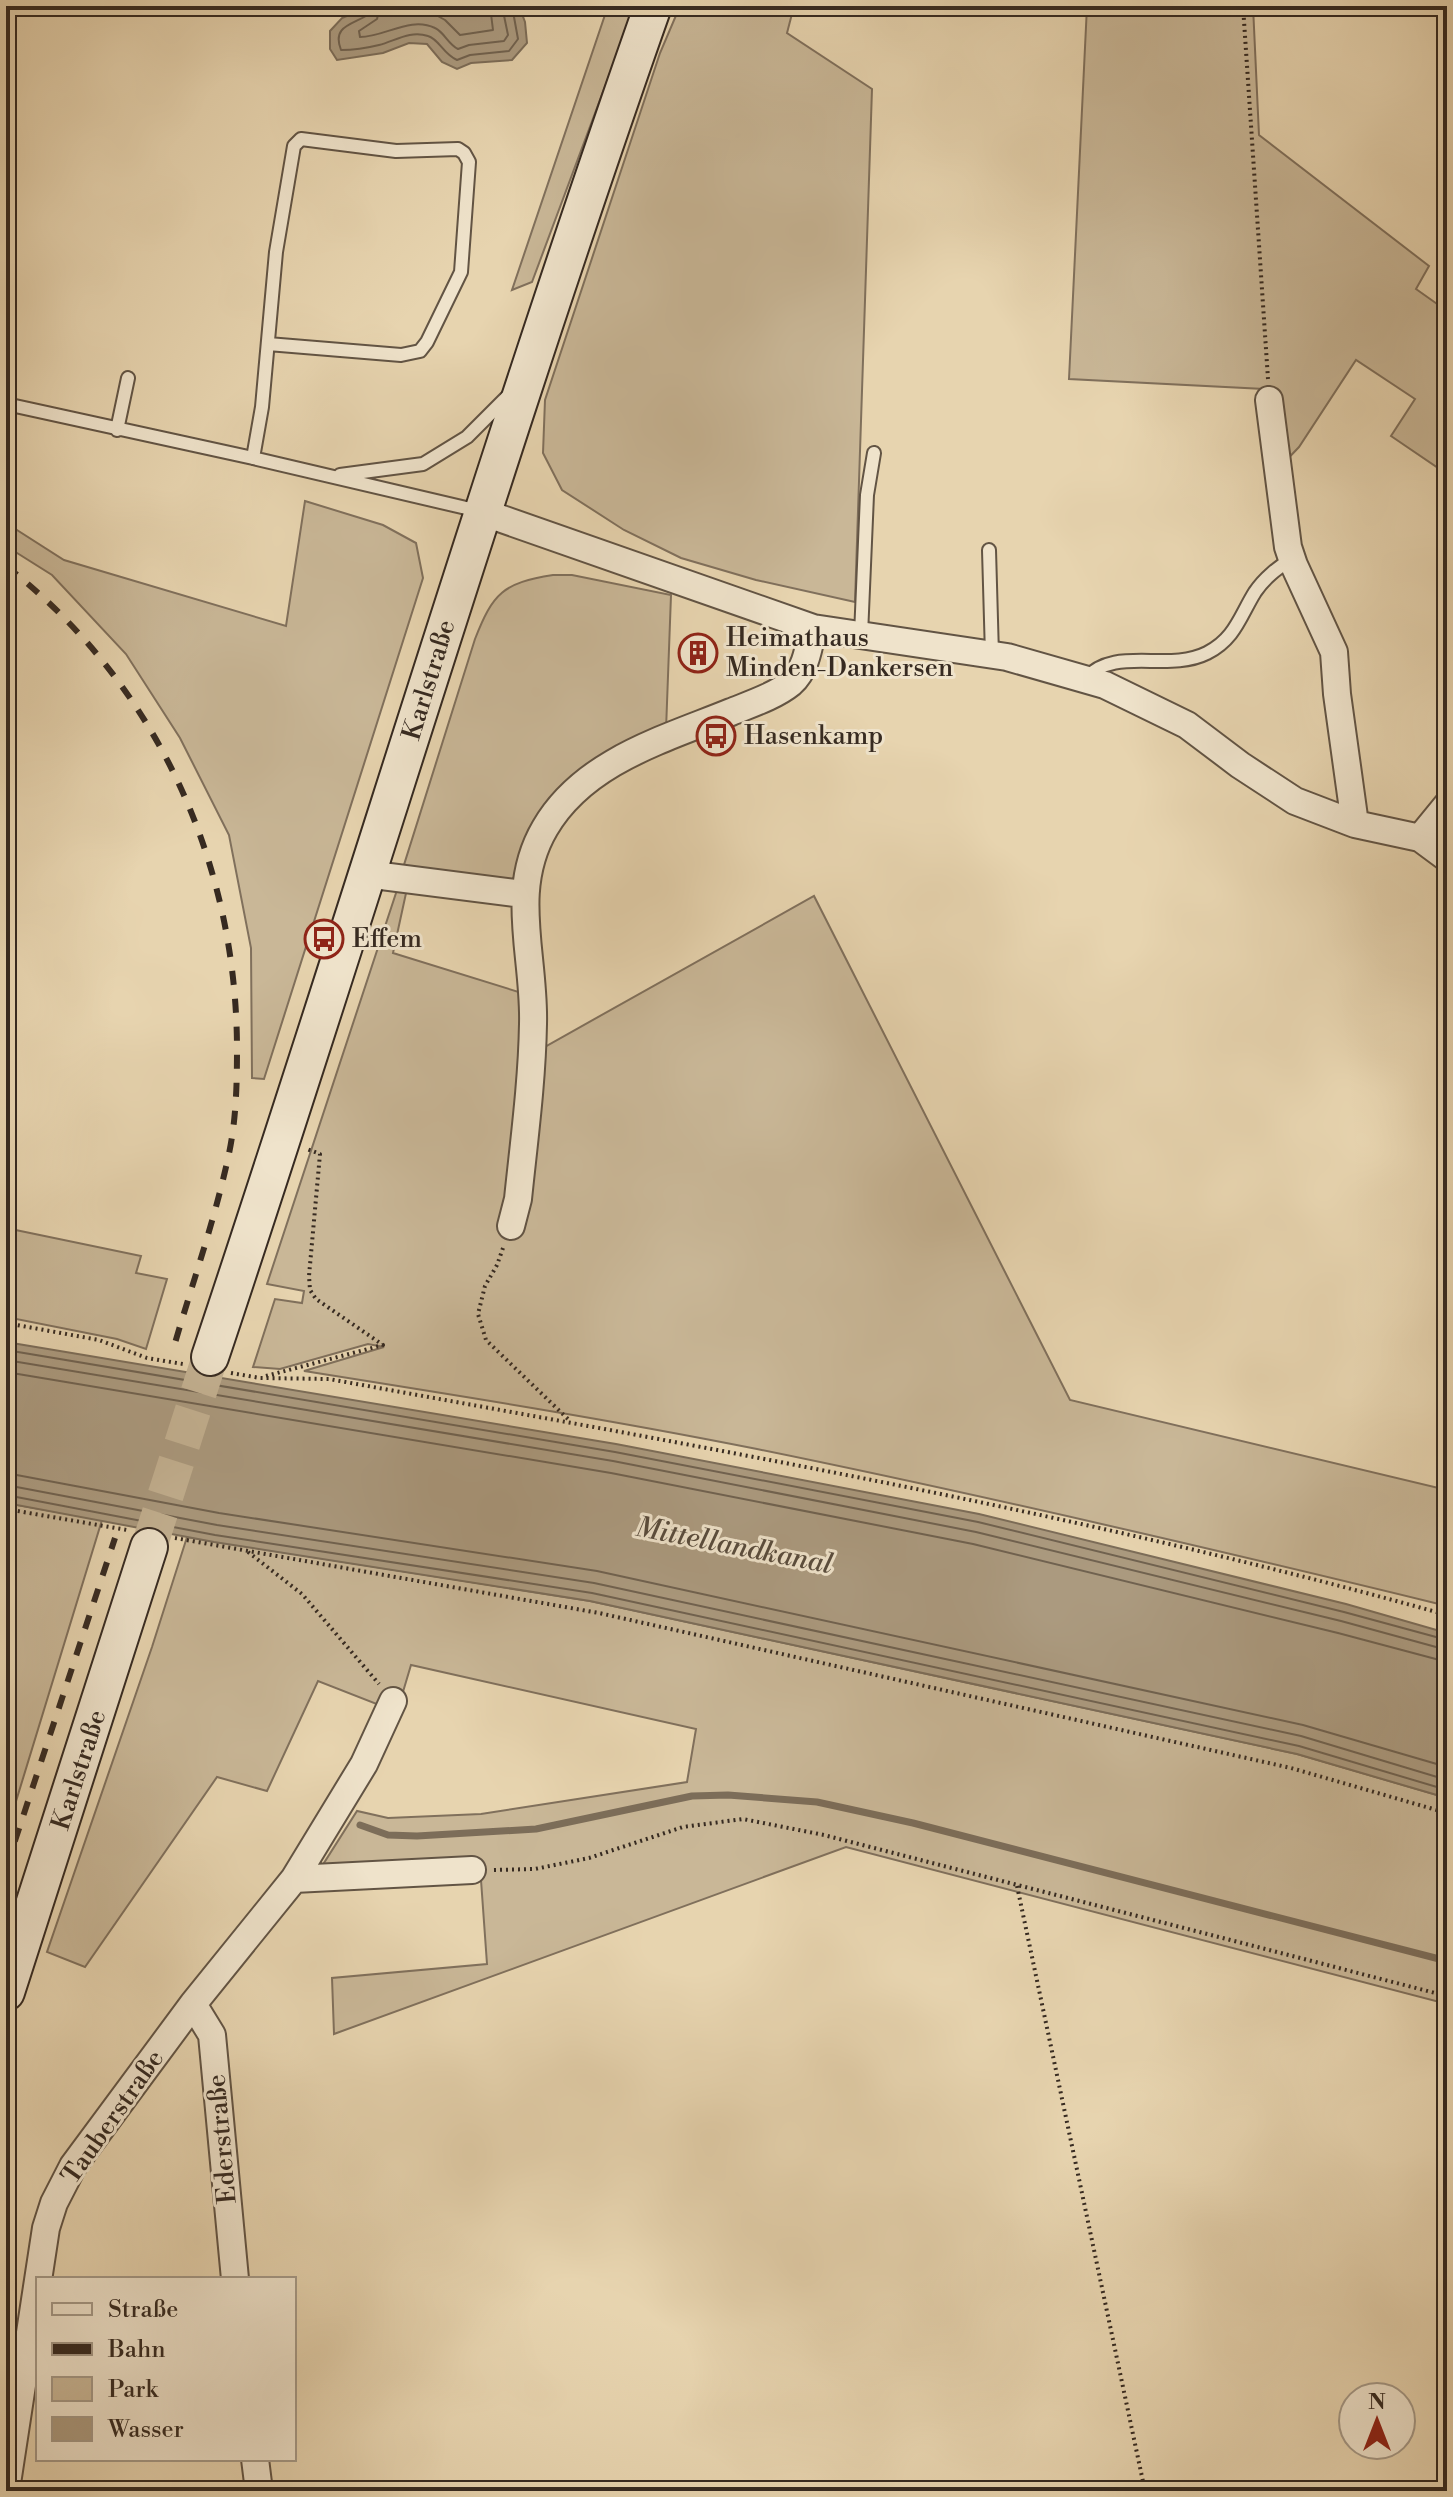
<svg xmlns="http://www.w3.org/2000/svg" width="1453" height="2497" font-family="'Libre Bodoni',serif">
  <style>
    .green { fill: #c9b797; stroke: #80705c; stroke-width: 2 }
    .water { fill: #ab9a7f; stroke: #7c6d59; stroke-width: 2 }
    .lines { fill: none; stroke-linecap: round; stroke-linejoin: round }
    .shore { stroke: #706250; stroke-width: 2 }
    .stream { stroke: #7c6d59; stroke-width: 7 }
    .secondary-tunnel { stroke: #c4b293; stroke-width: 36; stroke-dasharray: 36 18; stroke-linecap: butt }
    .lane-casing { stroke: #625444; stroke-width: 16 }
    .street-casing { stroke: #625444; stroke-width: 30 }
    .secondary-casing { stroke: #362a21; stroke-width: 40 }
    .path { stroke: #362a21; stroke-width: 4; stroke-dasharray: 2 4; stroke-linecap: butt }
    .lane { stroke: #efe3cb; stroke-width: 12 }
    .street { stroke: #efe3cb; stroke-width: 26 }
    .secondary { stroke: #efe3cb; stroke-width: 36 }
    .rail { stroke: #362a21; stroke-width: 6; stroke-dasharray: 14 14; stroke-linecap: butt }
    .labels { text-anchor: middle; dominant-baseline: central; stroke-width: 6; stroke-linejoin: round; paint-order: stroke }
    .poi-label { font-size: 26px; fill: #362a21; stroke: #efe3cb; text-anchor: start }
    .street-label { font-size: 26px; fill: #362a21; stroke: #efe3cb }
    .water-label { font-size: 28px; font-style: italic; fill: #594c3d; stroke: #efe3cb }
  </style>
  <rect width="100%" height="100%" fill="#e7d4af"/>
  <filter id="stains"><feTurbulence type="fractalNoise" baseFrequency=".0025" numOctaves="4"/><feColorMatrix values="0 0 0 0 .2 0 0 0 0 .09 0 0 0 0 .02 0 0 0 .5 -.17"/></filter>
  <radialGradient id="worn" r=".72"><stop offset=".6" stop-color="#630" stop-opacity="0"/><stop offset="1" stop-color="#630" stop-opacity=".3"/></radialGradient>
  <path class="green" d="M608 6H635L532 282 512 290Z
    M680 6H794L787 33 872 89 855 602 756 580 681 558 624 530 562 490 543 453 545 400 660 53Z
    M1087 6H1253L1259 135 1429 266 1416 289 1447 311V474L1391 436 1415 399 1356 360 1299 447 1276 471 1264 389 1069 379Z
    M305 501 383 525 416 543 423 578 264 1079 252 1078 251 948 229 835 180 738 126 654 52 575 6 546V523L64 560 286 626Z
    M553 575H572L671 595 666 730 601 761 519 881 403 868 475 639C493 593 503 583 553 575Z
    M399 884H408L393 953 538 998 541 1049 814 896 1070 1400 1447 1490V1606C1218 1550 988 1496 757 1449 607 1419 455 1395 304 1371L384 1347 368 1344 280 1369 253 1367 275 1299 302 1303 304 1291 267 1284Z
    M6 1228 141 1256 136 1273 167 1279 146 1349 117 1339 6 1317Z
    M6 1503 102 1520 6 1834Z
    M187 1537 590 1601 1297 1754 1447 1798V2004L846 1847 334 2034 332 1978 487 1964 480 1866 317 1874 357 1811 388 1818 481 1814 687 1782 696 1729 411 1665 397 1712 318 1681 267 1791 217 1777 85 1967 47 1952 152 1647Z"/>
  <path class="water" d="M364 6H519L525 22 527 43 512 60 471 63 457 69 442 62 427 44 409 43 383 53 337 60 330 49V31L342 18 361 10Z
    M6 1342 616 1444 979 1514 1346 1604 1447 1633V1798L1297 1754 590 1601 214 1542 6 1503Z"/>
  <g class="lines">
    <path class="shore" d="M370 6 366 16C350 25 332 27 341 50 353 50 367 48 379 45 395 41 410 30 428 36 439 39 443 54 457 60L470 55 509 51 518 39 512 6
      M380 6 377 19 359 31 360 37C385 37 410 16 435 28 444 32 448 44 458 49L469 45 504 41 508 35 502 6
      M392 6V12L395 15 410 13 436 15 445 20 460 35 493 30 490 6
      M6 1350 615 1452 978 1522 1344 1612 1447 1640
      M6 1360 613 1461 976 1532 1341 1621 1447 1650
      M6 1372 611 1473 973 1544 1338 1633 1447 1662
      M6 1473 219 1513 597 1571 1303 1725 1447 1767
      M6 1485 217 1525 594 1583 1301 1736 1447 1780
      M6 1495 215 1535 592 1593 1299 1746 1447 1790"/>
    <path class="stream" d="M360 1825 388 1835 417 1836 536 1829 692 1796 728 1795 817 1802 913 1823 1447 1961"/>
    <path class="secondary-tunnel" d="M149 1547 210 1357"/>
    <defs>
      <path id="lane" d="M6 404 253 458 479 511
        M117 430 128 378
        M253 458 262 407 276 252 294 146 301 139 396 151 458 149 464 153 469 162 461 272 427 342 420 351 401 355 268 344
        M340 475 423 464 467 437 508 396
        M989 550 992 655
        M861 635 867 495 874 453
        M1085 679C1115 645 1167 673 1207 653 1235 639 1240 616 1255 592 1265 577 1278 568 1292 558"/>
      <path id="street" d="M1269 400 1288 547 1294 565 1334 652 1337 694 1355 824
        M482 512 813 628 1007 657 1105 685 1187 725 1240 765 1295 801 1355 824 1420 838 1447 858
        M1420 838 1447 805
        M366 874 523 894
        M511 1226 518 1199C524 1141 532 1082 533 1024 535 955 508 891 545 828 584 761 665 739 731 712 751 704 775 696 791 683 806 670 809 646 813 628
        M294 1879 472 1870
        M193 2004 212 2035 235 2279
        M255 2459 259 2491
        M6 2490 46 2228 54 2203 73 2166 193 2004 294 1879 364 1764 393 1701"/>
      <path id="secondary" d="M210 1357C361 907 495 453 653 6
        M6 1992 149 1547"/>
    </defs>
    <use href="#lane" class="lane-casing"/>
    <use href="#street" class="street-casing"/>
    <use href="#secondary" class="secondary-casing"/>
    <path class="path" d="M1243 6 1268 379
      M503 1248 497 1265 485 1286 478 1314 486 1340 570 1421
      M6 1323 99 1340 147 1358 183 1364
      M231 1373 260 1378 329 1379C704 1447 1080 1512 1447 1615
      M266 1376 383 1345 316 1299 310 1290 309 1276 320 1154 307 1149
      M6 1509 127 1530
      M175 1538 599 1613 1291 1768 1447 1813
      M248 1552 302 1594 379 1684
      M494 1870 535 1869 589 1858 683 1827 743 1819 824 1835 1447 1996
      M1017 1886 1145 2491"/>
    <use href="#lane" class="lane"/>
    <use href="#street" class="street"/>
    <use href="#secondary" class="secondary"/>
    <path class="rail" d="M6 566C156 683 237 862 237 1050 237 1086 236 1123 228 1158 214 1223 191 1287 173 1350
      M6 1868 115 1538"/>
  </g>
  <defs>
    <symbol id="building-ring" viewBox="-11 -11 22 22"><circle r="9.5" fill="#efe3cb" stroke="#8f2418" stroke-width="1.5"/><path d="M-4-6H4V6H1V3H-1V6H-4ZM-2.5-4.3h1.7v1.8h-1.7ZM.8-4.3h1.7v1.8H.8ZM-2.5-1h1.7V.8h-1.7ZM.8-1h1.7V.8H.8Z" fill="#8f2418"/></symbol>
    <symbol id="bus-ring" viewBox="-11 -11 22 22"><circle r="9.5" fill="#efe3cb" stroke="#8f2418" stroke-width="1.5"/><path d="M-5-6H5V4H4V6H2V4H-2V6H-4V4H-5ZM-3.5-4V0h7V-4ZM-3.5 1.2v1.5H-2V1.2ZM2 1.2v1.5H3.5V1.2Z" fill="#8f2418"/></symbol>
  </defs>
  <g fill-rule="evenodd">
    <use href="#building-ring" x="676" y="631" width="44" height="44"/>
    <use href="#bus-ring" x="694" y="714" width="44" height="44"/>
    <use href="#bus-ring" x="302" y="917" width="44" height="44"/>
  </g>
  <g class="labels">
    <g class="poi-label">
      <text x="726" y="638">Heimathaus<tspan x="726" dy="30">Minden-Dankersen</tspan></text>
      <text x="744" y="736">Hasenkamp</text>
      <text x="352" y="939">Effem</text>
    </g>
    <g class="street-label">
      <text transform="translate(429 680) rotate(-73)">Karlstraße</text>
      <text transform="translate(79 1770) rotate(-72)">Karlstraße</text>
      <text transform="translate(113 2117) rotate(-55)">Tauberstraße</text>
      <text transform="translate(222 2139) rotate(-95)">Ederstraße</text>
    </g>
    <g class="water-label">
      <text transform="translate(734 1546) rotate(11)">Mittellandkanal</text>
    </g>
  </g>
  <rect width="1453" height="2497" fill="none" stroke="#e7d4af" stroke-width="32"/>
  <rect x="8" y="8" width="1437" height="2481" fill="none" stroke="#362a21" stroke-width="4"/>
  <rect x="16" y="16" width="1421" height="2465" fill="none" stroke="#362a21" stroke-width="2"/>
  <rect x="36" y="2277" width="260" height="184" fill="#efe3cb" stroke="#a59987" stroke-width="2"/>
  <rect x="52" y="2303" width="40" height="12" fill="#efe3cb" stroke="#a59987" stroke-width="2"/>
  <text x="108" y="2317" font-size="24" fill="#362a21">Straße</text>
  <rect x="52" y="2343" width="40" height="12" fill="#362a21" stroke="#a59987" stroke-width="2"/>
  <text x="108" y="2357" font-size="24" fill="#362a21">Bahn</text>
  <rect x="52" y="2377" width="40" height="24" fill="#c9b797" stroke="#a59987" stroke-width="2"/>
  <text x="108" y="2397" font-size="24" fill="#362a21">Park</text>
  <rect x="52" y="2417" width="40" height="24" fill="#ab9a7f" stroke="#a59987" stroke-width="2"/>
  <text x="108" y="2437" font-size="24" fill="#362a21">Wasser</text>
  <g transform="translate(1377 2421)"><circle r="38" fill="#efe3cb" stroke="#a59987" stroke-width="2"/>
  <path d="M0-6L14 30L0 20L-14 30Z" fill="#8f2418"/>
  <text y="-12" font-size="22" font-weight="bold" text-anchor="middle" fill="#362a21">N</text>
  </g>
  <rect width="100%" height="100%" filter="url(#stains)"/>
  <rect width="100%" height="100%" fill="url(#worn)"/>
</svg>
